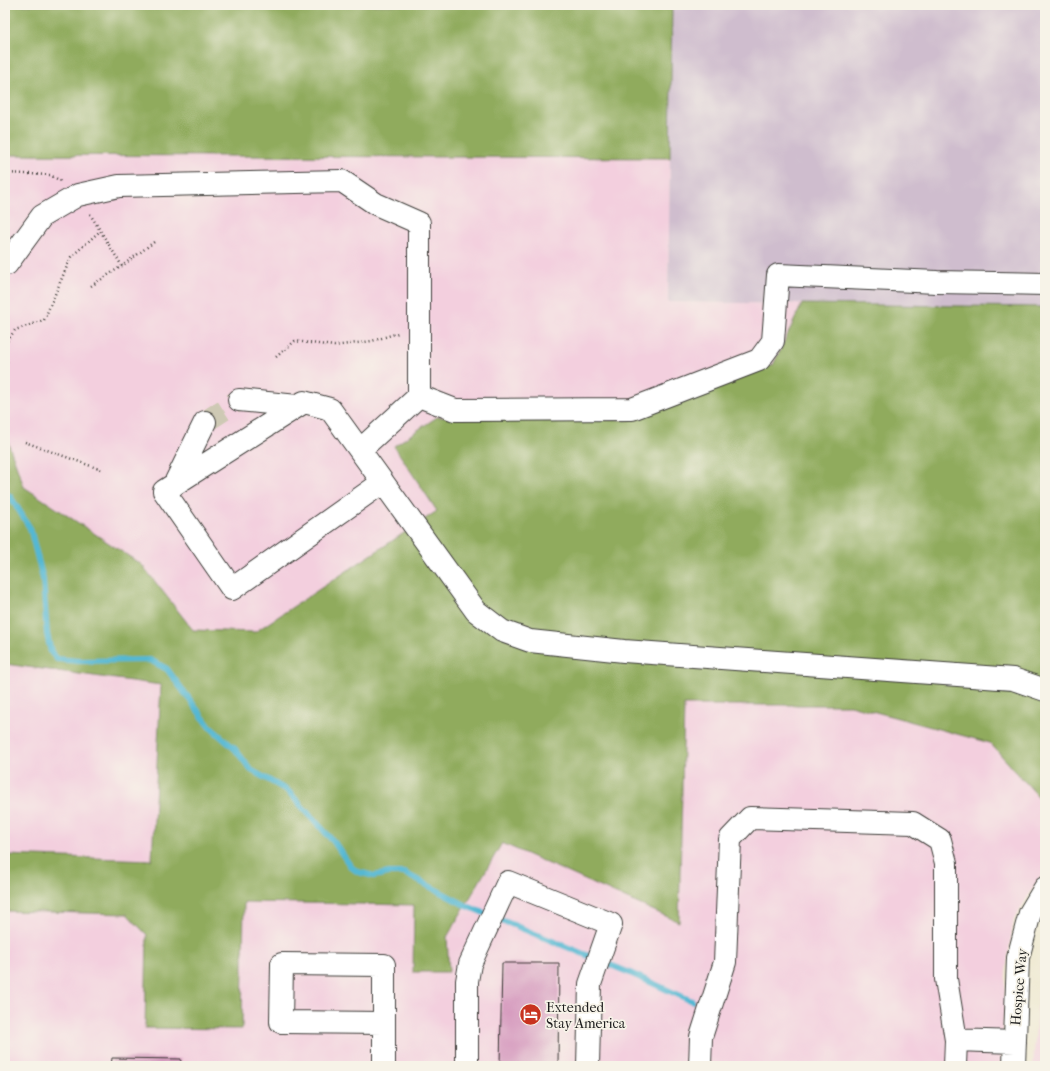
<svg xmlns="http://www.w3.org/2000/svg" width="1050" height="1071" font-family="'IM FELL French Canon',serif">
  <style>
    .built { fill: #f3cfde }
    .industrial { fill: #cfbdce }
    .forest { fill: #90ab5d; stroke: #56643c }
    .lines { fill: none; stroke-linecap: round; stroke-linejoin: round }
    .stream { stroke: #54b8d3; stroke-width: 6 }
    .building { fill: #d599be }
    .minor-tunnel { stroke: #cec9b4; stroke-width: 22; stroke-dasharray: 22 11; stroke-linecap: butt }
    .minor-casing { stroke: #3c3b37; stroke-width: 24 }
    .path { stroke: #3c3b37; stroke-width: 2.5; stroke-dasharray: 1 3; stroke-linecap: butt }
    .minor { stroke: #fff; stroke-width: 22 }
    .labels { text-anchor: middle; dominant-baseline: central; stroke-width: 3.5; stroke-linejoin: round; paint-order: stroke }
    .street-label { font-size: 14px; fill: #1c1c1c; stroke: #f7f3e8 }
    .poi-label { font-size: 14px; fill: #1c1c1c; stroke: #f7f3e8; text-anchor: start }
  </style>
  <rect width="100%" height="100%" fill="#f7f3e8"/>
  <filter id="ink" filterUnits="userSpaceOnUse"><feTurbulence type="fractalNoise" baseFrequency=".025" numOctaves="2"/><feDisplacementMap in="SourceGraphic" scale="8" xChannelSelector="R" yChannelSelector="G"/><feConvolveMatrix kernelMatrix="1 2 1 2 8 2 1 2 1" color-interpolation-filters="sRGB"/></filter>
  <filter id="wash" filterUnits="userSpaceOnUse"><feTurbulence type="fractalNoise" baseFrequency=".012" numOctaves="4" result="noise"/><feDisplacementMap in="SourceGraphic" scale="16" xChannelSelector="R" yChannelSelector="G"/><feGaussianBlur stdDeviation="0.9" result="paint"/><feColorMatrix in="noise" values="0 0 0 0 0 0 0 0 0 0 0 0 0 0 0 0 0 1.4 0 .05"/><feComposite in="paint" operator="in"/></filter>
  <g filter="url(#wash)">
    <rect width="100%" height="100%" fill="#eee8cf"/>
    <path class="built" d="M5 155 670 158 668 302 802 304 773 365 628 420 437 417 394 447 437 511 255 632 193 630 142 565 24 487 5 434Z
      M5 664 161 684 150 900 415 905 414 972H448L447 937 502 843 679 922 684 705H850L991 743 1045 804V870L1014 919 1006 971 1001 1066H5Z
      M1045 926V1066H1033L1043 929Z"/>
    <path class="industrial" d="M672 5H1045V307L668 302Z"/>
    <path class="forest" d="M5 5H672L670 158 5 155Z
      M802 304 1045 307V804L990 743 850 705H684L679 922 502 843 447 937 449 972H413L414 905 244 902 242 1029 145 1028 147 935 127 914 5 911V855L152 860 161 685 5 664V434L24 487 142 565 193 630 255 632 437 511 394 446 437 417 628 420 773 365Z"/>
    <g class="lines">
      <path class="stream" d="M5 493 10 496 30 528 43 579 47 634 51 652 57 659 78 661 150 660 167 669 210 727 235 749 251 770 288 791 334 842 351 867 358 872 374 876 389 873H404L467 906 630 973 692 1001"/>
    </g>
    <g id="blocks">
      <path class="building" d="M502 963H559L558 1066H500Z
        M112 1058 181 1059 180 1066H111Z"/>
    </g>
  </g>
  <g filter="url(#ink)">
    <use href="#blocks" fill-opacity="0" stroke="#3c3b37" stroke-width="1"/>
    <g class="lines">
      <path class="minor-tunnel" d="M205 422 239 400"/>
      <defs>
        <path id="minor" d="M7 264 42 216 78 195 119 186 342 181 376 204 419 223V396L360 450
          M419 396 455 410 632 409 759 360 773 341 778 275 937 282 1045 284
          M239 400 297 406
          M383 482 232 589 164 491 304 402 330 409 476 611 502 631 530 641 624 651 1013 679 1045 690
          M174 485 205 422
          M956 1040 1015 1042
          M384 1066V965L282 964 281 1022 384 1023
          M467 1066V981L470 964 508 882 611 924 590 984 588 1066
          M700 1066 701 1037 725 962 730 839 750 818 913 823 940 840 946 863V979L956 1040 955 1066
          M1014 1066 1018 958 1030 913 1045 888"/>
      </defs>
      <use href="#minor" class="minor-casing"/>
      <path class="path" d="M5 173 50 175 61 181
        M90 214 122 266 154 242
        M91 286 122 266
        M5 344 15 330 44 320 71 257 100 231
        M276 357 295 341 334 346 372 341 398 333
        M5 365 7 364 6 345
        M25 442 102 470"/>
      <use href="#minor" class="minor"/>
    </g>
  </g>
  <defs>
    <symbol id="hotel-disc" viewBox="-11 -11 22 22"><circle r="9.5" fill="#c8321e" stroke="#f7f3e8"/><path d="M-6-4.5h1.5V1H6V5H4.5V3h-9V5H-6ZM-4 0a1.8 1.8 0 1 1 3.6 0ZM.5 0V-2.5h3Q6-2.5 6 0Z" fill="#fff"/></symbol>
  </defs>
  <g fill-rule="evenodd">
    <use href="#hotel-disc" x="518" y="1002" width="25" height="25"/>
  </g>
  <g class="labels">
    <g class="street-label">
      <text transform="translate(1019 987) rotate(-85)">Hospice Way</text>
    </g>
    <g class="poi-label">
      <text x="546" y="1007">Extended<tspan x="546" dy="16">Stay America</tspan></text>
    </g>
  </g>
  <rect width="1050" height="1071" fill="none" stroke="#f7f3e8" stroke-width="20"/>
</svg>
